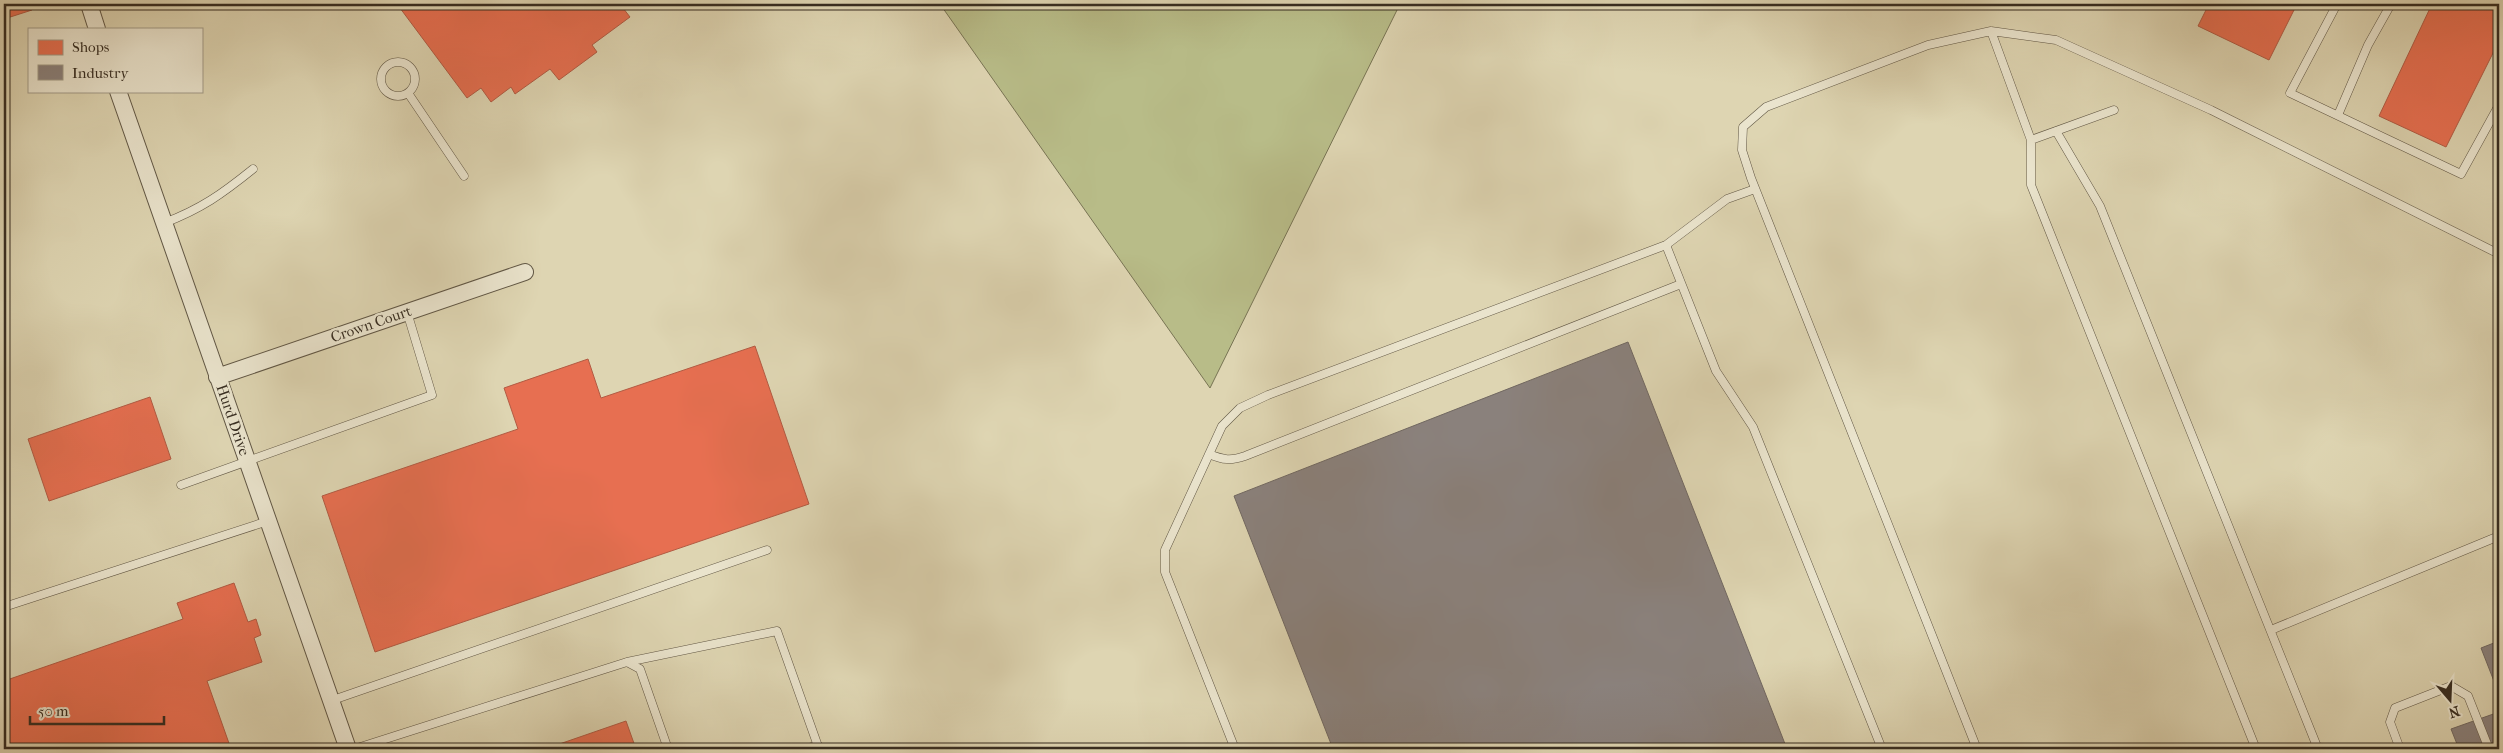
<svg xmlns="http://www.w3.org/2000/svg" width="2503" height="753" font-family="'IM FELL French Canon',serif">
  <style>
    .green { fill: #b8bc88; stroke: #787454 }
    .shops { fill: #e76f51; stroke: #b25b43 }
    .industry { fill: #8a817c; stroke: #716861 }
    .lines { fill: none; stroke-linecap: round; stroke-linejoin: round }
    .lane-casing { stroke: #615745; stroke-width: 9 }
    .street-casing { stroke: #615745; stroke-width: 18 }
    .lane { stroke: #eae4cd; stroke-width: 8 }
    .street { stroke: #eae4cd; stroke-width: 16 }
    .labels { text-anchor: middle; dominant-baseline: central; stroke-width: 5; stroke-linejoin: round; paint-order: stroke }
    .street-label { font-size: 15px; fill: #372d21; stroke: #eae4cd }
  </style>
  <rect width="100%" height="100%" fill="#ded5b2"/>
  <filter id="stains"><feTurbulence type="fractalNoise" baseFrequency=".004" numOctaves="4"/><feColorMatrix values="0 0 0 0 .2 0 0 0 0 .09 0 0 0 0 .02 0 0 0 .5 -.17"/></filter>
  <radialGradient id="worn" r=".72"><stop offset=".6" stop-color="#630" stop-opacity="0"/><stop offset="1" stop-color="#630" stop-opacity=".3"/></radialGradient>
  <path class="green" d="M940 4H1400L1210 388Z"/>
  <path class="shops" d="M4 4H30L32 10 4 19Z
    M397 4H630L623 8 630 17 592 45 597 52 559 80 550 69 515 94 511 87 491 102 481 88 467 98Z
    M2209 4H2297L2269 60 2198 26Z
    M2432 4H2499V41L2446 147 2379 116Z
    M755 346 809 504 375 652 322 496 518 429 504 388 588 359 601 398Z
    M150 397 171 459 49 501 28 439Z
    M234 583 248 622 256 619 261 635 254 638 262 662 207 681 231 749H4V681L183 619 177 603Z
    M626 721 636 749H545Z"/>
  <path class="industry" d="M1628 342 1787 749H1333L1234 496Z
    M2499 641V694L2481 648Z
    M2499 712V749H2459L2451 729Z"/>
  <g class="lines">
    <defs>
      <path id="lane" d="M2337 4 2290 93 2461 174 2499 105
        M1991 31 2031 140 2114 110
        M381 79a17 17 0 1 1 34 0a17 17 0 1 1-34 0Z
        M408 93 464 176
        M2338 115 2368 45 2391 4
        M2056 131 2100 206 2318 749
        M2031 140V185L2256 749
        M1755 189 1727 199 1666 245 1716 371 1753 427 1882 749
        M164 223C201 209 222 194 253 169
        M1209 454C1223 460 1231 461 1245 456L1681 284
        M181 485 432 395 407 312
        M4 607 268 521
        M2271 630 2499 536
        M627 662 777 631 819 749
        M330 701 767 550
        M354 749 627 662 640 669 668 749
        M805 749 818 745
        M1235 749 1165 572V550L1222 426 1240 408 1268 395 1666 245
        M1977 749 1751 178 1742 150 1743 127 1766 107 1928 45 1991 31 2056 40 2211 110 2499 254
        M2400 749 2390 722 2395 708 2451 686 2468 696 2489 749"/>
      <path id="street" d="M89 4 97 29
        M118 91 348 749
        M217 377 525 272"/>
    </defs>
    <use href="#lane" class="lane-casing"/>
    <use href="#street" class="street-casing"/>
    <use href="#lane" class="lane"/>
    <use href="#street" class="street"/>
  </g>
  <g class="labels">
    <g class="street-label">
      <text transform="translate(371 324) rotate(-19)">Crown Court</text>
      <text transform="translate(233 420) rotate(71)">Hurd Drive</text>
    </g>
  </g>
  <rect width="2503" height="753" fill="none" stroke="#ded5b2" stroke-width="20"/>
  <rect x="5" y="5" width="2493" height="743" fill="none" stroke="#372d21" stroke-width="2.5"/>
  <rect x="10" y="10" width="2483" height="733" fill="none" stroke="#372d21"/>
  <rect x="28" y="28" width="175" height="65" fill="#eae4cd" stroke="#a29b88"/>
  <rect x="38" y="40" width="25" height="15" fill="#e76f51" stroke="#a29b88"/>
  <text x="72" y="52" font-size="15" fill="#372d21">Shops</text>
  <rect x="38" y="65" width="25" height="15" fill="#8a817c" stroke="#a29b88"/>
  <text x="72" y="78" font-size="15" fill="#372d21">Industry</text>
  <g transform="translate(2450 700) rotate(161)" stroke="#eae4cd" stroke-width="4" paint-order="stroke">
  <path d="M0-4L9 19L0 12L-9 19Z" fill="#372d21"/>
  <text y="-8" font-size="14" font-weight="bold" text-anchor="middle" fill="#372d21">N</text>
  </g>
  <path d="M30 716v8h134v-8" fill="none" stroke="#372d21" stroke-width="2.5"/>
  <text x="38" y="716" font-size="15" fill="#372d21" stroke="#eae4cd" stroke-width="4" paint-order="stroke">50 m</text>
  <rect width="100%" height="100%" filter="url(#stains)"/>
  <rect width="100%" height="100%" fill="url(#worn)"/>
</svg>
